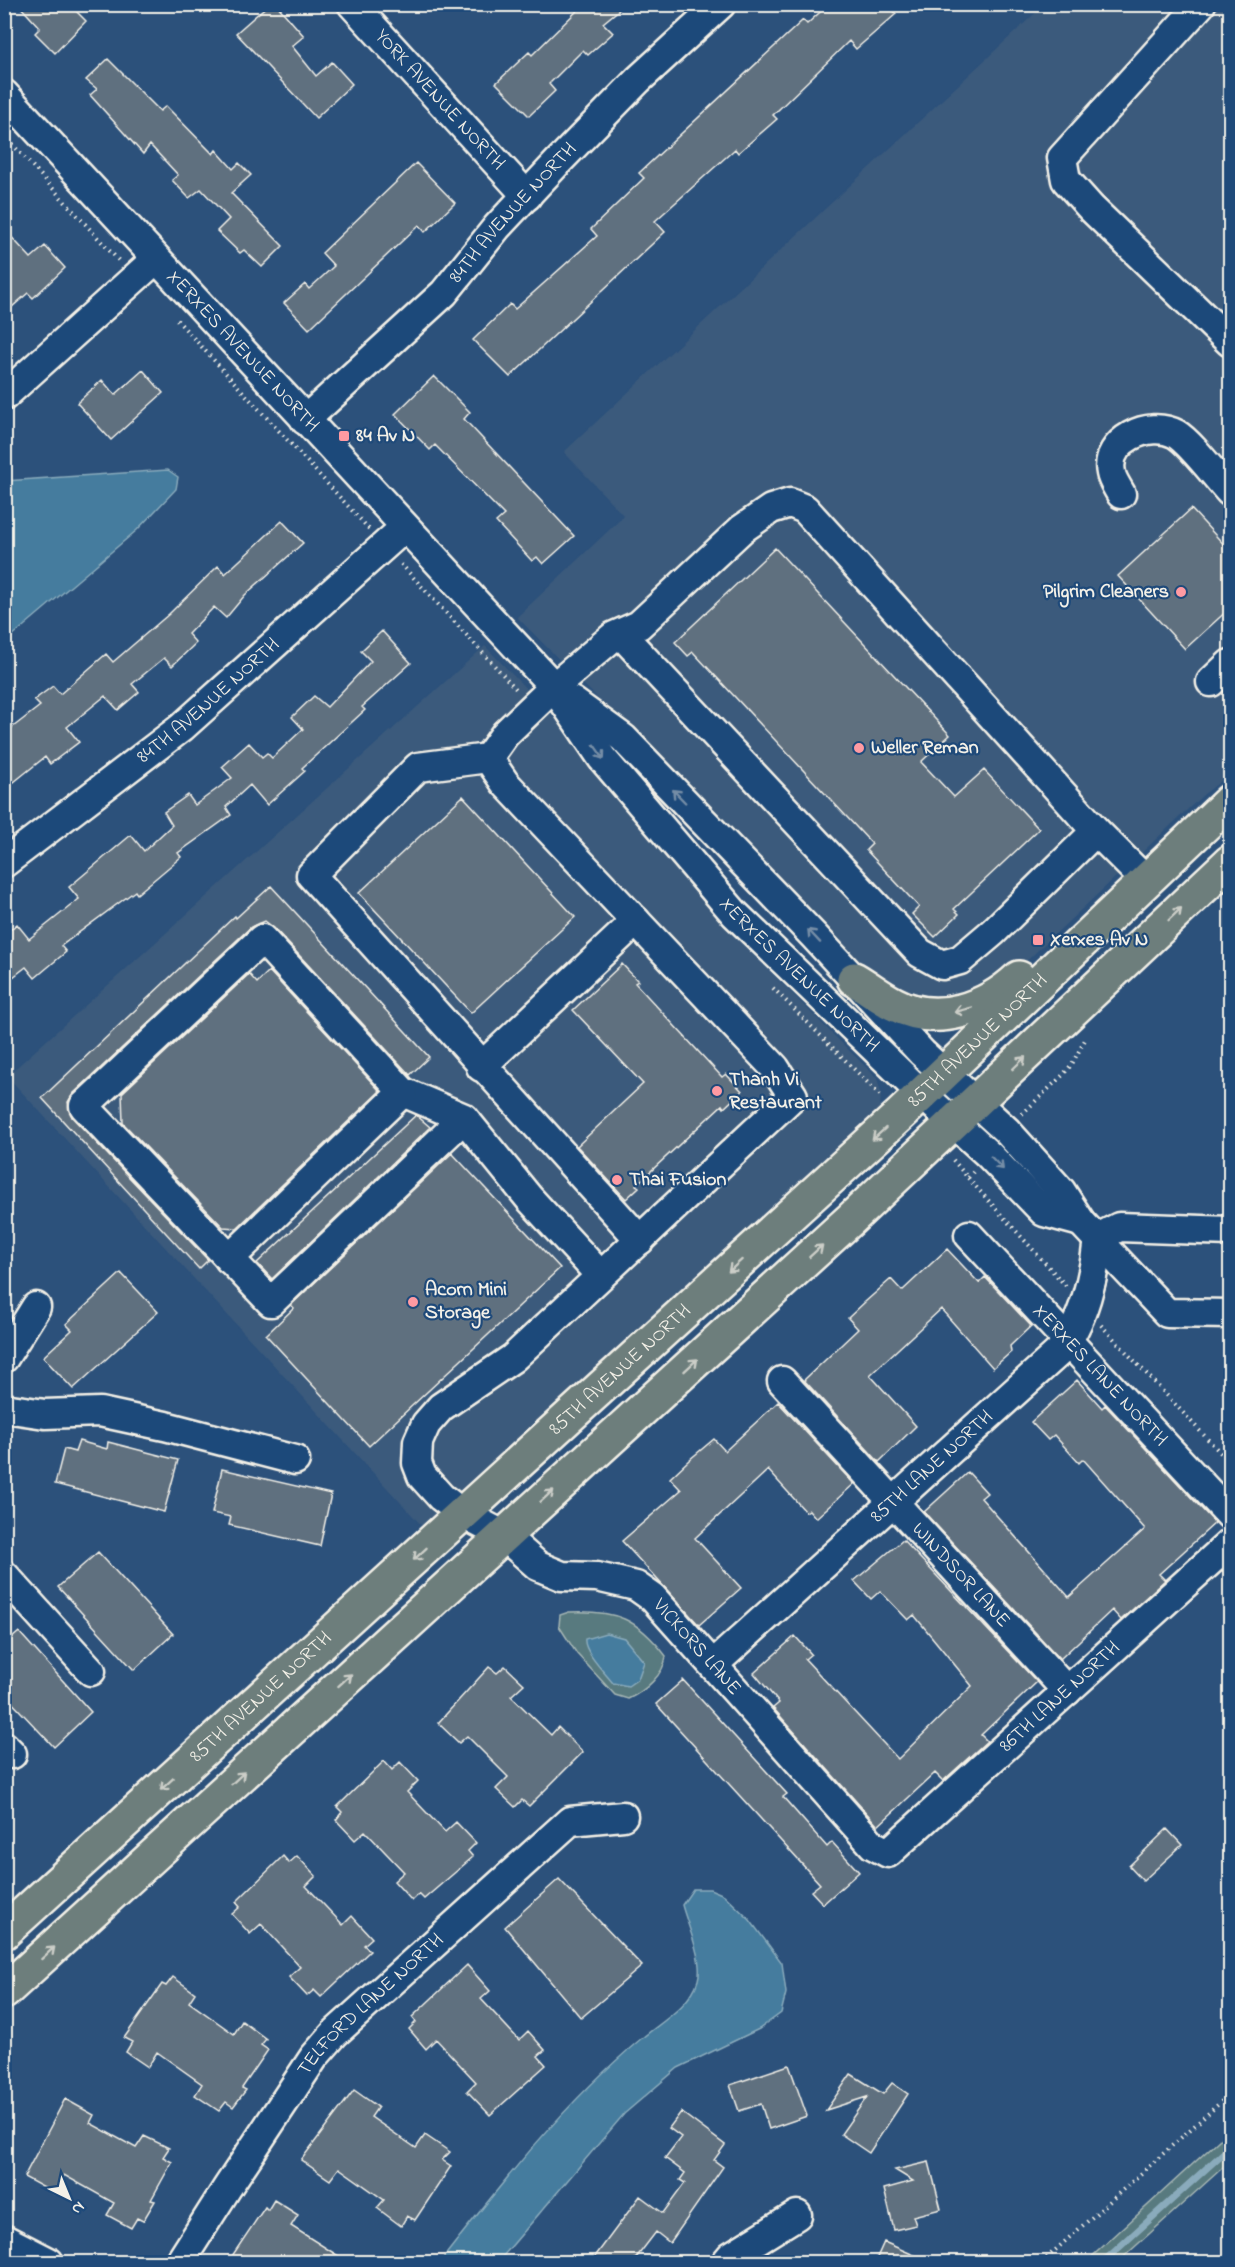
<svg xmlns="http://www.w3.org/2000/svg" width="1235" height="2267" font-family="'Indie Flower',sans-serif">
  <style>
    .built { fill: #3b5a7c }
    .green { fill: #587a7f; stroke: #a6b6b4; stroke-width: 1.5 }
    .water { fill: #447c9e; stroke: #8aabbc; stroke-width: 1.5 }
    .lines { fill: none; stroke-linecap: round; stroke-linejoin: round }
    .stream { stroke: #8aabbc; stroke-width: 7 }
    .building { fill: #5f6f7f; stroke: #f4f1e8; stroke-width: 1.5 }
    .minor-casing { stroke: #f4f1e8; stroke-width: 33 }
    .major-casing { stroke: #f4f1e8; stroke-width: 38 }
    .path { stroke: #f4f1e8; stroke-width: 4; stroke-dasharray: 1.5 4.5; stroke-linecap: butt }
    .minor { stroke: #1f4a7a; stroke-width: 28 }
    .major { stroke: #6d7e7c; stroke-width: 33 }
    .oneway { stroke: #748da6 }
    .oneway2 { stroke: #cccec8 }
    .poi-dot { fill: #ff9aa2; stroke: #1f4a7a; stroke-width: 2 }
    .labels { text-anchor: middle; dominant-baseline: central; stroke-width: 4.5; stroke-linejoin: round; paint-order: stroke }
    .street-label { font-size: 20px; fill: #f4f1e8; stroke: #1f4a7a }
    .poi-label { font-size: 20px; font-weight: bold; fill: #f4f1e8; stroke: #1f4a7a; text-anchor: start }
  </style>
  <rect width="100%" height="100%" fill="#2c517b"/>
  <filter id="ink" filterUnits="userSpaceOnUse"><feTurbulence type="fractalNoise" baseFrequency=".0167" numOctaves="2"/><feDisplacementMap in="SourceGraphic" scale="12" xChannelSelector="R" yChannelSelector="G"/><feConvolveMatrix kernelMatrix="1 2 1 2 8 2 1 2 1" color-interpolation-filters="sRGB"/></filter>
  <g filter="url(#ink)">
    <path class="built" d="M1044 5H1230V774L1203 795 999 987 930 1002 878 981 517 617 624 516 564 452Z
      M485 646 581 746 665 857 737 939 877 1078 881 1093 880 1109 867 1128 425 1529 7 1076Z"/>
    <path class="green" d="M569 1612C616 1610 637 1618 666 1656 664 1675 645 1691 628 1699L615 1695 577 1654 559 1626 560 1615Z
      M1230 2130V2161L1118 2262H1086Z"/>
    <path class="water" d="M168 470 178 477 176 489 137 530 5 642V481Z
      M606 1633 624 1638 644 1662 638 1679 628 1686 613 1683C605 1673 583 1651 585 1639Z
      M693 1889H710L724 1895 750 1920 782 1963 786 1993 781 2013 759 2029 678 2068 624 2114 498 2262H440C502 2183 564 2103 642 2038 661 2022 691 2005 698 1980 704 1961 687 1924 682 1905Z"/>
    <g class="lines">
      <path class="stream" d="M1103 2262 1230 2147"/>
    </g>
    <path class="building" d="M18 4H69L86 21 55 53 35 33 40 28Z
      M269 4H276L304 36 292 46 316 76 332 62 352 84 316 118 236 33Z
      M584 4H626L603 23 613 33 588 55 583 50 549 84 555 91 529 116 496 83 529 52 532 55Z
      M829 4H888L896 14 856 49 849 41 773 115 777 119 738 153 735 149 655 221 665 232 510 377 473 340 510 304 515 309 597 236 591 229 644 178 639 173 803 20 807 24Z
      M108 59 160 111 166 106 213 154 216 150 233 169 239 163 251 175 231 193 283 246 262 267 244 250 240 253 217 231 229 219 201 189 189 198 172 180 178 175 150 145 143 154 90 95 97 89 86 80Z
      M416 163 455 203 425 232 419 225 309 329 284 303 305 284 309 289 334 266 322 253Z
      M4 229 31 258 45 246 65 268 33 298 28 293 4 314Z
      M143 370 163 393 111 440 77 403 102 380 115 395Z
      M434 376 470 412 464 419 574 536 543 564 537 557 532 561 496 522 504 515 435 445 430 450 395 414Z
      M1191 509 1230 551V608L1185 649 1118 576Z
      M282 521 303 543 245 595 226 618 214 607 188 634 196 643 172 666 164 658 132 684 139 692 118 710 105 696 67 727 79 742 50 764 45 757 4 790V734L40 706 34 700 53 686 60 694 106 654 113 662 169 614 218 566 225 574Z
      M775 548 950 735 921 762 954 797 984 770 1039 829 954 909 959 914 935 937 912 914 919 907 866 850 872 844 693 652 688 656 675 642Z
      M382 631 411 663 362 707 365 710 302 768 305 771 267 805 250 785 226 807 231 815 178 853 181 857 137 894 135 891 61 946 66 952 35 978 26 967 4 984V935L17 924 29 939 79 899 69 887 131 835 144 851 172 825 164 812 188 795 195 805 232 778 222 767 249 743 262 757 267 753 272 758 303 729 292 717 314 696 327 707 371 661 361 651Z
      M463 796 575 917 471 1013 359 893Z
      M271 886 429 1057 410 1075 274 928 265 921 251 927 73 1094 68 1102 72 1117 208 1260 199 1269 42 1098 235 916 236 918Z
      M622 964 638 981 635 983 722 1077 726 1074 742 1091 724 1108 722 1105 636 1185 639 1187 626 1199 577 1146 643 1084 573 1010Z
      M269 971 380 1091 237 1228 223 1227 123 1123 122 1093 249 974 257 983Z
      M416 1115 430 1127 272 1279 257 1263Z
      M452 1153 560 1268 369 1446 266 1335 294 1308 291 1305Z
      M947 1249 979 1283 985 1277 1031 1326 1010 1346 1011 1352 993 1368 941 1309 870 1375 916 1426 879 1462 804 1380 858 1329 848 1318 865 1302 891 1279 902 1291Z
      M121 1273 158 1312 73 1389 43 1357 72 1330 66 1324Z
      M1077 1380 1102 1408 1105 1405 1215 1523 1159 1574 1165 1580 1121 1620 1112 1610 1060 1659 924 1512 968 1472 987 1493 981 1498 1069 1597 1145 1529 1083 1459 1079 1463 1054 1435 1048 1440 1031 1422Z
      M778 1402 854 1484 816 1518 809 1510 806 1512 768 1470 695 1538 741 1588 699 1625 622 1541 681 1490 670 1478 689 1460 714 1439 725 1451Z
      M79 1441 107 1449 108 1442 178 1460 164 1512 55 1484 64 1449 75 1452Z
      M222 1469 331 1494 320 1546 229 1525 231 1517 212 1513Z
      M903 1540 1037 1682 981 1735 987 1741 943 1781 935 1773 878 1826 773 1708 779 1703 754 1673 795 1636 811 1654 805 1659 898 1759 972 1686 914 1615 908 1620 880 1591 871 1599 854 1581Z
      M98 1552 173 1634 134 1670 58 1587Z
      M19 1632 91 1712 54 1747 4 1694V1645Z
      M505 1666 524 1684 511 1696 551 1735 558 1727 583 1752 529 1806 522 1800 515 1807 496 1789 508 1777 467 1736 459 1743 438 1723 489 1667 497 1673Z
      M683 1680 787 1794 783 1797 827 1847 832 1842 859 1872 823 1904 811 1891 820 1884 656 1704Z
      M384 1761 392 1770 400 1762 418 1781 407 1792 445 1832 456 1822 476 1843 468 1851 473 1857 424 1899 419 1894 412 1901 394 1881 404 1872 365 1831 355 1840 336 1820 342 1812 337 1807Z
      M1167 1829 1182 1845 1143 1881 1129 1866Z
      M283 1856 289 1863 297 1856 316 1876 306 1886 343 1925 352 1916 372 1938 364 1945 370 1951 321 1997 314 1990 307 1996 289 1977 300 1967 261 1924 250 1934 232 1914 240 1907 236 1902Z
      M559 1879 642 1966 581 2018 505 1927Z
      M467 1965 490 1991 481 1999 519 2040 528 2031 545 2050 538 2056 546 2065 490 2115 467 2091 476 2082 436 2039 426 2049 409 2029 416 2022 412 2017Z
      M173 1977 195 1993 189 2002 234 2034 242 2021 266 2039 261 2045 268 2050 242 2088 246 2090 233 2107 226 2102 219 2111 195 2095 202 2084 157 2052 148 2067 126 2052 132 2042 124 2038 162 1984 166 1986Z
      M789 2065 807 2116 769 2129 761 2104 739 2111 730 2085Z
      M851 2074 883 2094 892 2083 908 2094 869 2153 841 2134 867 2097 826 2110Z
      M354 2090 378 2107 371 2117 416 2148 425 2135 450 2152 442 2160 451 2166 415 2220 407 2216 401 2226 377 2208 384 2200 339 2168 330 2180 301 2160Z
      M65 2099 94 2115 90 2123 136 2148 144 2136 169 2148 163 2157 172 2162 151 2200 155 2201 143 2221 137 2218 131 2228 107 2215 114 2203 64 2175 55 2194 24 2177Z
      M681 2112 725 2145 714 2160 723 2167 670 2243 656 2232 633 2262H591L640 2196 663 2213 685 2183 680 2180 685 2173 665 2158 681 2137 669 2128Z
      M929 2162 941 2209 913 2216 916 2225 894 2230 884 2189 913 2181 895 2170Z
      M274 2200 298 2215 291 2226 348 2262H228L265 2207 268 2210Z
      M884 2242 930 2262H875Z"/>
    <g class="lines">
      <defs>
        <g id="minor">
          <path id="s1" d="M352 4 527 196"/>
          <path d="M1201 4 1062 158 1066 180 1091 208 1230 342"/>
          <path id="s2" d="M4 94 554 687 602 758 735 914 922 1094 989 1155 1044 1212 1081 1222"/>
          <path d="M4 396 156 259"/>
          <path id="s3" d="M305 420 444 293 497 227 558 162 638 80 721 4"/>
          <path d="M1121 494C1118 488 1112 480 1111 473 1104 441 1149 419 1176 434 1191 443 1217 478 1230 492"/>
          <path d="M621 634 920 953 942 965 960 960 993 932 1096 831"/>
          <path d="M1211 682 1230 664"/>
          <path d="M572 701 623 738 814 936 922 1053 1007 1131 1061 1191 1081 1222 1167 1313 1230 1314"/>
          <path d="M488 758 418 767 311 875 640 1240"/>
          <path id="s4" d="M4 863 181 728 404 528"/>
          <path id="s5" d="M1146 881 1096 831 805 509 790 503 771 509 742 529 639 625 614 636 554 687 505 734 488 758 505 783 775 1068 793 1096 513 1358 441 1407 426 1424 418 1442 417 1463 422 1476 441 1497 463 1514 503 1535 538 1566 562 1576 597 1577 636 1586 653 1598 873 1845 888 1853 1230 1543"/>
          <path d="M481 1067 636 921"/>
          <path d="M464 1118 271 1302 84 1106 262 939 403 1092 464 1118 529 1198 600 1275"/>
          <path id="s6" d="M969 1235 1230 1515"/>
          <path d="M1098 1238 1119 1227 1230 1231"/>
          <path d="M229 1259 403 1092"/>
          <path d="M4 1358 36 1307"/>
          <path id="s7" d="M782 1381 1067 1691"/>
          <path d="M4 1408 45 1414 100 1412 165 1426 295 1460"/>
          <path d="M4 1575 91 1671"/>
          <path id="s8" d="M714 1664 1059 1352C1083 1325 1095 1273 1098 1238"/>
          <path d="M4 1746 12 1754"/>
          <path d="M4 2239 49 2262"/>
          <path id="s9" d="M180 2262 227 2188 314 2057 335 2033 570 1821 623 1816"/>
          <path d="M726 2262 731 2256 797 2215"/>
        </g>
        <g id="major">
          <path d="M854 979C868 987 880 997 894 1004 937 1027 987 1008 1019 978"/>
          <path id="s10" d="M4 1932 901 1114 1230 801"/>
          <path d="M4 1992 851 1219 1230 862"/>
        </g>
      </defs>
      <use href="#minor" class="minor-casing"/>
      <use href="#major" class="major-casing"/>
      <path class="path" d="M4 135 119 261
        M177 320 369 529
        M401 564 516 689
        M773 988 882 1097
        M1022 1114 1063 1075 1072 1064 1086 1038
        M953 1160 968 1178 973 1172
        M968 1178 1066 1286
        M1101 1325 1230 1463
        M1042 2262 1230 2094"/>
      <use href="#minor" class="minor"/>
      <use href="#major" class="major"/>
    </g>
    <defs><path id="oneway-shaft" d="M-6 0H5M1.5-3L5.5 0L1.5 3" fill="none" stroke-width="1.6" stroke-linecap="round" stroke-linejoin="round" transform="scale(1.5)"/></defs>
    <g class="oneway">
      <use href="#oneway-shaft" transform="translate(599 752) rotate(55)"/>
      <use href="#oneway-shaft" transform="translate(679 796) rotate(-134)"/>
      <use href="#oneway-shaft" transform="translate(814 936) rotate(-133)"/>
      <use href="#oneway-shaft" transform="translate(997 1163) rotate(46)"/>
    </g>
    <g class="oneway2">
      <use href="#oneway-shaft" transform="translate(1175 914) rotate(-44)"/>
      <use href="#oneway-shaft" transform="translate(963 1010) rotate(165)"/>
      <use href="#oneway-shaft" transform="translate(1019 1063) rotate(-44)"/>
      <use href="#oneway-shaft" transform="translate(879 1134) rotate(138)"/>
      <use href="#oneway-shaft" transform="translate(816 1251) rotate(-42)"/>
      <use href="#oneway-shaft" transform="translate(735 1266) rotate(138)"/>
      <use href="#oneway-shaft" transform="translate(691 1365) rotate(-43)"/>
      <use href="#oneway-shaft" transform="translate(547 1496) rotate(-42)"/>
      <use href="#oneway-shaft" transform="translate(420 1554) rotate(137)"/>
      <use href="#oneway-shaft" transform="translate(345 1680) rotate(-42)"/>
      <use href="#oneway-shaft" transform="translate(238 1778) rotate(-43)"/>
      <use href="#oneway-shaft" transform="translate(167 1784) rotate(138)"/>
      <use href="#oneway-shaft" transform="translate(48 1953) rotate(-42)"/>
    </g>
  </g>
  <g class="poi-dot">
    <rect x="338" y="430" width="12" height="12" rx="3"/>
    <circle cx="1181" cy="592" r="6"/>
    <circle cx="859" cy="748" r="6"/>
    <rect x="1032" y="934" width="12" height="12" rx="3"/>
    <circle cx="717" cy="1091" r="6"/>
    <circle cx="617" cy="1180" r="6"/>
    <circle cx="413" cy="1302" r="6"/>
  </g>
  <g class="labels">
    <g class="street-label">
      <text stroke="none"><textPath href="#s1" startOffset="130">YORK AVENUE NORTH</textPath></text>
      <text stroke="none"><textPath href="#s3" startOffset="294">84TH AVENUE NORTH</textPath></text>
      <text stroke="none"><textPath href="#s2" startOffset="351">XERXES AVENUE NORTH</textPath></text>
      <text stroke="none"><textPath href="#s4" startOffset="261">84TH AVENUE NORTH</textPath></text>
      <text stroke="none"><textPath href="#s2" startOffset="1188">XERXES AVENUE NORTH</textPath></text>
      <text stroke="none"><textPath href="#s10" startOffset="1320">85TH AVENUE NORTH</textPath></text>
      <text stroke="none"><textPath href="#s10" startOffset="834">85TH AVENUE NORTH</textPath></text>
      <text stroke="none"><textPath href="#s6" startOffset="192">XERXES LANE NORTH</textPath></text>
      <text stroke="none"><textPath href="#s8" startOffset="294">85TH LANE NORTH</textPath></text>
      <text stroke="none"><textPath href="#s7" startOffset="264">WINDSOR LANE</textPath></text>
      <text stroke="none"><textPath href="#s5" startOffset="2260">VICKORS LANE</textPath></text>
      <text stroke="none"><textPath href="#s10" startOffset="348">85TH AVENUE NORTH</textPath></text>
      <text stroke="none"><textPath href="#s5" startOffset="2774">86TH LANE NORTH</textPath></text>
      <text stroke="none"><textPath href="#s9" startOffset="322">TELFORD LANE NORTH</textPath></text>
    </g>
    <g class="poi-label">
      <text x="356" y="436">84 Av N</text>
      <text x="1169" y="592" text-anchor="end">Pilgrim Cleaners</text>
      <text x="871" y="748">Weller Reman</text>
      <text x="1050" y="940">Xerxes Av N</text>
      <text x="729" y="1080">Thanh Vi<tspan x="729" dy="23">Restaurant</tspan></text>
      <text x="629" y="1180">Thai Fusion</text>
      <text x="425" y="1290">Acorn Mini<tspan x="425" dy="23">Storage</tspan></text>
    </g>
  </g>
  <rect width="1235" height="2267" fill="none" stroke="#1f4a7a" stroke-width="24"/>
  <rect x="12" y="12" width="1211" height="2243" fill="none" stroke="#f4f1e8" stroke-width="2" filter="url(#ink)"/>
  <g transform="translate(69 2198) rotate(137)" stroke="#1f4a7a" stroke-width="4.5" paint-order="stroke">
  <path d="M0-4.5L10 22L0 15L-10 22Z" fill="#f4f1e8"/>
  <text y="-9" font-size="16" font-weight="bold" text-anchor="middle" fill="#f4f1e8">N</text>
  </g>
</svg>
